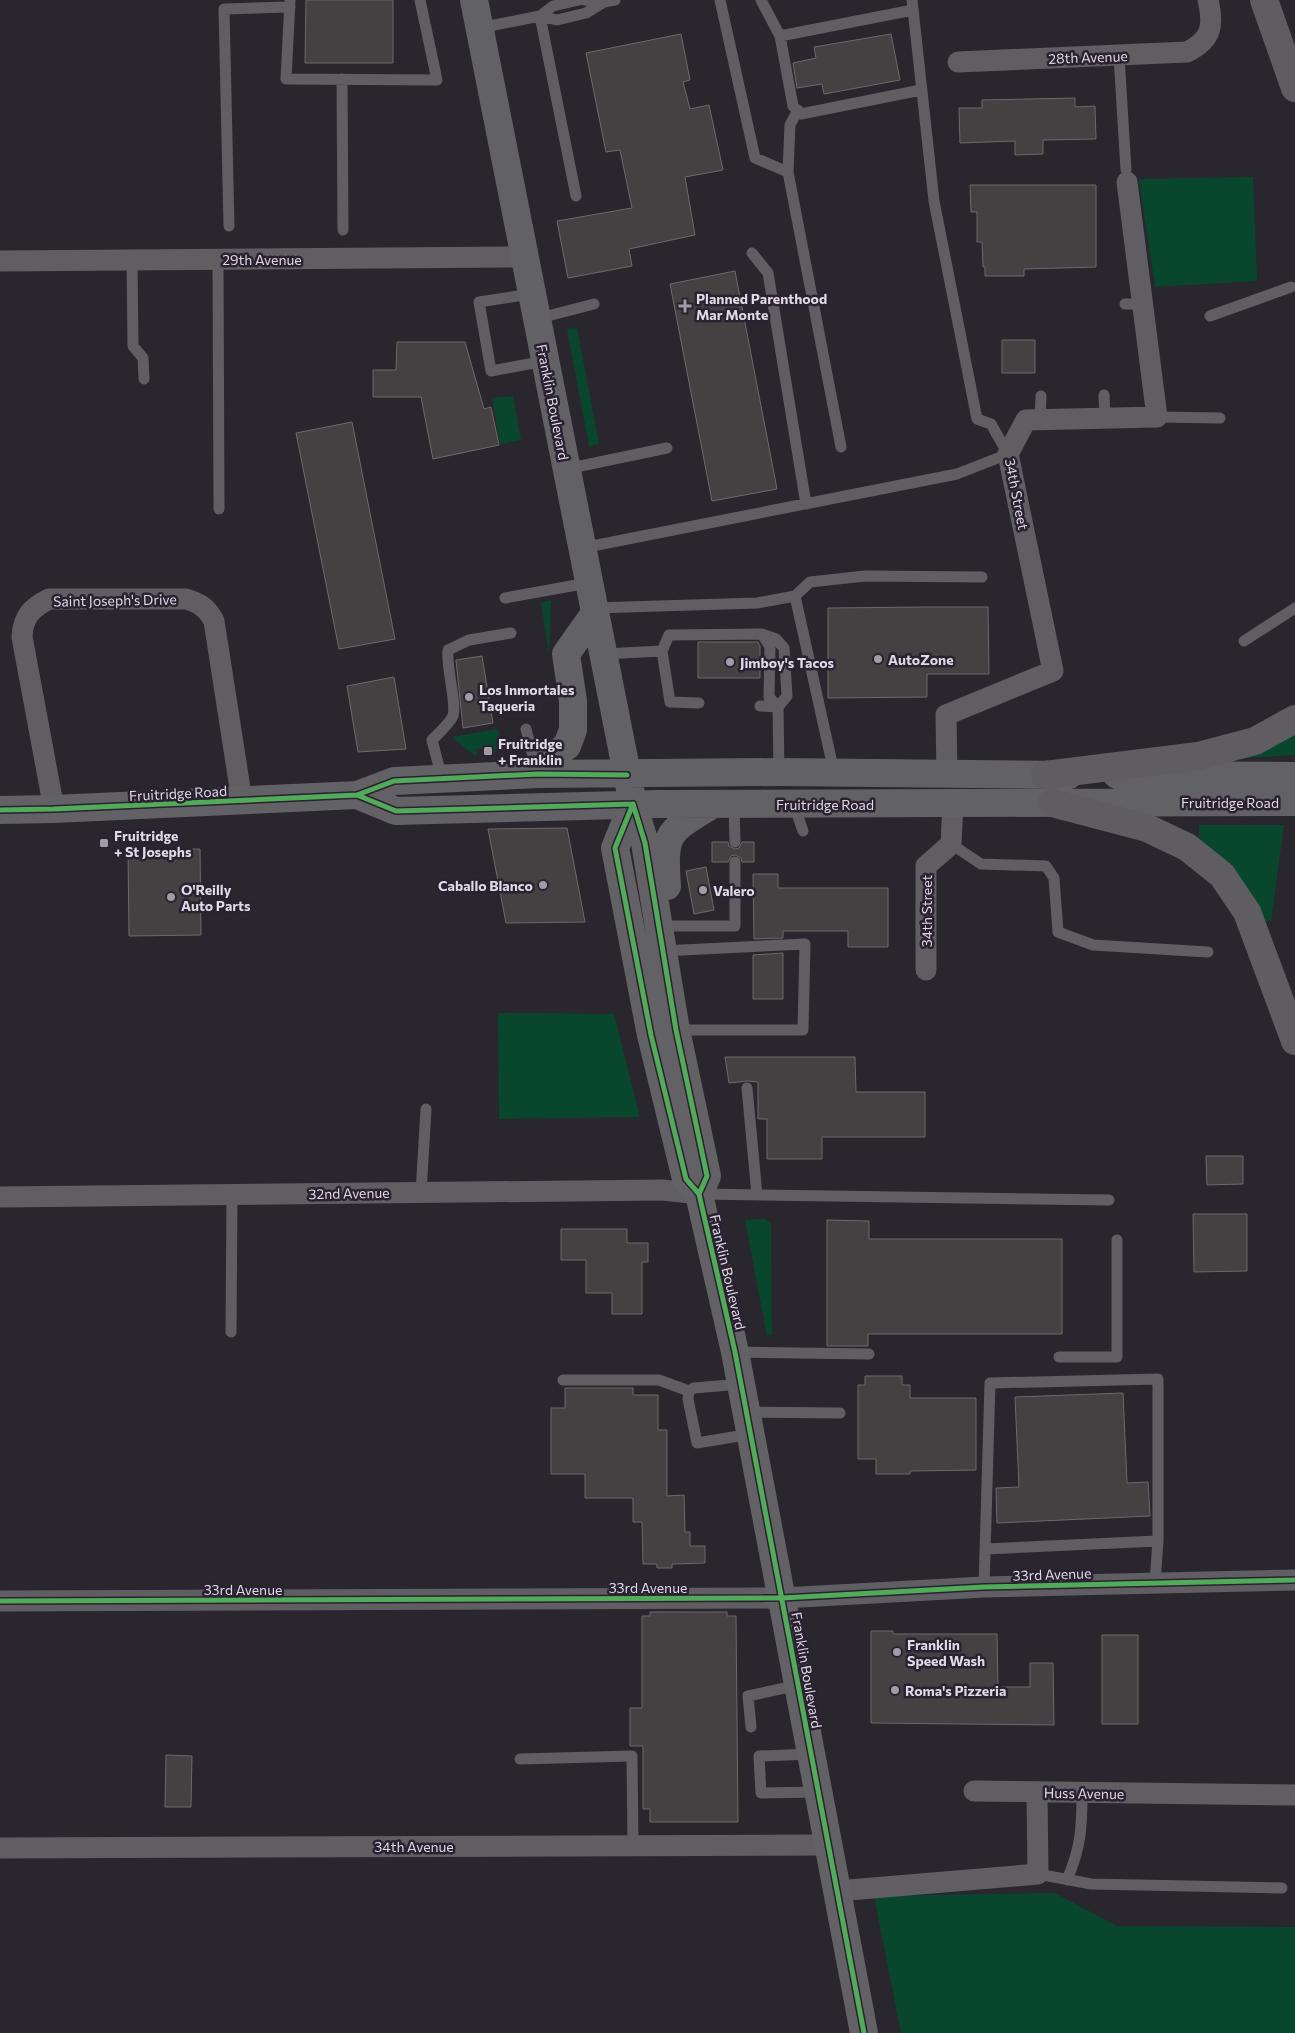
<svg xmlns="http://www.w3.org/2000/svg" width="1295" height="2033" font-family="Commissioner,sans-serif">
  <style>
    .green { fill: #08472e }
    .building { fill: #454041; stroke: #6e6969 }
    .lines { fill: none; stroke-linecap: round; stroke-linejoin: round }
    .service { stroke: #605e62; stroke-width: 11 }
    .minor { stroke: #605e62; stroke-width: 21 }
    .secondary { stroke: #626165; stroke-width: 28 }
    .motorway { stroke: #5f5c62; stroke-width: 28 }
    .cycleway-casing { stroke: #2a2231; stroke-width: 8 }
    .cycleway { stroke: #51ab58; stroke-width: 5 }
    .poi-dot { fill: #a09ba4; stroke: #2a2231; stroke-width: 2 }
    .labels { text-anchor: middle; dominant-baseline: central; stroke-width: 5; stroke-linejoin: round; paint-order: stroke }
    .street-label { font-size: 14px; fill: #dfdae4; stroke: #2a2231 }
    .poi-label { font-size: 14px; font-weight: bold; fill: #dfdae4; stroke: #2a2231; text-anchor: start }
  </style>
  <rect width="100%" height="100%" fill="#2a262e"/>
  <path class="green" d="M1253 177 1257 281 1155 287 1139 179Z
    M577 328 599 444 589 446 567 329Z
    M513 396 521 440 500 444 492 398Z
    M551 600 549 655 541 602Z
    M1295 728V755L1229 759Z
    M498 729 501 750 493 752 492 747 476 749 477 755H474L452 737Z
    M1199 825H1284L1271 921H1262L1199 840Z
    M498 1013 614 1014 640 1117 499 1119Z
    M765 1219 771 1224 772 1335 767 1336 745 1220Z
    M1055 1893 1117 1926 1295 1927V2033H901L874 1896Z"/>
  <path class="building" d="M306 0H393V63H305Z
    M681 34 690 80 683 82 690 109 709 105 723 170 685 177 695 235 629 249 632 266 568 278 557 221 632 208 620 150 606 152 586 53Z
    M891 34 900 80 824 94 822 84 797 88 793 63 816 58 814 47Z
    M1075 98V107L1095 106 1096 139 1043 140V154L1015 155V141L960 143 959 108H982V100Z
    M970 185H1096V267L1024 269V276H985V267H983L982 242H977V212H971Z
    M735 271 777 489 712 501 670 284Z
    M1002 340H1035V373H1002Z
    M397 342H465L484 409 491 407 499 445 433 459 421 397H373V370H396Z
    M352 422 395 639 339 649 296 433Z
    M926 607H988L989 674H927V697L828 698V608Z
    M698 642H758L760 646V678H698Z
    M482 656 493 723 463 728 456 660Z
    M394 677 406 749 358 752 347 686Z
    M567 828 585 922 506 923 488 829Z
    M712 842H728L729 846 735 849 739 848 742 842H754V862H742L741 858 735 855 731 856 728 862H712Z
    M200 849 201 935 129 936 128 850Z
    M706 867 714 910 694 914 686 871Z
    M753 874H778V888H888V947H848V931H783V938L754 939Z
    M783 953V999H753V955Z
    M725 1057H855L856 1092H925V1137H822V1159H767V1119H758V1082L747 1081 729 1083Z
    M1206 1156H1243V1184L1207 1185Z
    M1193 1214H1247V1271L1194 1272Z
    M827 1220 869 1221V1239H1062V1334H868V1346H827Z
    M561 1229H627V1243H648V1262H642V1314H612V1293H586V1260H561Z
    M865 1376H902V1385H910V1398H976V1470L910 1471V1474H876V1459H858V1385H865Z
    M565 1388H633V1395H658V1430H667V1496L684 1495 685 1532H690V1546H705V1563L672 1564V1568H657V1564H643L642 1522H633V1498H585V1474H551V1408H565Z
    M1123 1393 1127 1483 1148 1482 1150 1516 997 1523 996 1488 1019 1487 1015 1397Z
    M650 1612H727V1616H736L738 1822H650V1809H643V1746H630V1708H642V1616H650Z
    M871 1631H893V1634H997L998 1687H1030V1663H1053L1054 1725 871 1723Z
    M1102 1635H1138V1724H1102Z
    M166 1755 192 1756 191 1807H165Z"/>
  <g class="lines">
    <path class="service" d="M290 0 286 79 437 80 420 0
      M585 0 604 2 615 0
      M720 0 755 158 788 172 841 447
      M761 0 780 36 913 10
      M540 16 576 196
      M540 16 553 6 579 0
      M479 28 540 16 557 20 586 13 604 2
      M780 36 793 106 801 114 921 90
      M1119 56 1126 170
      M342 79 343 230
      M788 172 790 125 798 110
      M229 226 224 9 290 7
      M752 253 768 273 806 504
      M132 260 133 346 143 358 144 379
      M218 260 219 509
      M531 294 479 302 491 371 545 361
      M1125 304H1144
      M1210 316 1291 287
      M536 319 594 304
      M1104 395 1105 418
      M1157 417 1220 418
      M1040 420 1041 396
      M566 469 667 448
      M582 548 957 474 1008 454 991 424 977 419 934 201 912 0
      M795 596 834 772
      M505 598 588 583
      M594 608 757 603 795 596 810 582 865 576 982 577
      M1244 641 1295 608
      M662 651 669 635 762 634 776 639 784 648 787 696 778 707 769 697 770 647 762 634
      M603 654 662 651 670 702 699 703
      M760 706 778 707 779 772
      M526 729 537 772
      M442 778 432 740C438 734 449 724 453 716 457 703 446 668 448 650L469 640 511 633
      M734 804 735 842
      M794 805 803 831
      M951 844 981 864 1046 866 1054 878 1058 932 1093 945 1208 952
      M671 926H735V862
      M662 951 805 944 803 1030H676
      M747 1088 757 1195
      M421 1193 426 1109
      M700 1194 1109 1200
      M231 1332 232 1195
      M735 1352 869 1354
      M1059 1357H1117V1240
      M563 1380H659L689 1391
      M741 1384 694 1388 689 1391 688 1399 697 1443 751 1434
      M746 1412 840 1413
      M986 1549 1158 1541
      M984 1587 990 1383 1158 1379V1541L1155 1582
      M751 1727 748 1696 799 1685
      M811 1754 759 1756 761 1793 817 1792
      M520 1759 632 1756 633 1845
      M1038 1874 1091 1884 1282 1888
      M1067 1880C1081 1847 1082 1828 1082 1793"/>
    <path class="minor" d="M958 62 1187 52C1212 40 1214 25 1208 0
      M0 261 524 257
      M947 775 946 715 1053 671 1008 454 1026 420 1157 417 1127 182
      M54 809 22 637C23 617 31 608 49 599H186C200 603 207 608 214 621L242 801
      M926 970V866L951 844 953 803
      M0 1197 663 1190 699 1194
      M0 1601 782 1598 984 1587 1295 1580
      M974 1791 1295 1795
      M0 1848 829 1845
      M837 1891 1038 1874 1037 1792"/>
    <path class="secondary" d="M474 0 633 804 645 843 676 1030 707 1176 699 1194
      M538 774 551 757 567 746 573 730V701L566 654 595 613
      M1117 775 1295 776
      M357 795 396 811 658 804 1295 802
      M633 804 615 848 651 1035 686 1179 699 1194 735 1352 864 2033
      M0 810 54 809 357 795 394 781 538 774 779 772 1069 775
      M667 886C663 831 668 832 713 804"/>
    <path class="motorway" d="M1264 0 1295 88
      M1045 775 1198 756 1255 741 1295 719
      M1052 803 1147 828 1187 847 1222 875 1247 912 1295 1041"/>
    <defs>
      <path id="cycleway" d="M357 795 396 811 633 804
        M633 804 615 848 651 1035 686 1179 699 1194 735 1352 864 2033
        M633 804 645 843 676 1030 707 1176 699 1194
        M0 810 54 809 357 795 394 781 538 774 627 775
        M0 1601 782 1598 984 1587 1295 1580"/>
    </defs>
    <use href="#cycleway" class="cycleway-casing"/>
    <use href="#cycleway" class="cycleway"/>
  </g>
  <g class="poi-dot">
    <path d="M682.5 298.5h5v5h5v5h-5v5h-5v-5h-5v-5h5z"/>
    <circle cx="878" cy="659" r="5"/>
    <circle cx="730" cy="662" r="5"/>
    <circle cx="469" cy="697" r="5"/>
    <rect x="483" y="746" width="10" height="10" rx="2.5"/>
    <rect x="99" y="838" width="10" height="10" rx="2.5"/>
    <circle cx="543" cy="885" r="5"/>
    <circle cx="703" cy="890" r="5"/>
    <circle cx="171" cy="897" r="5"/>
    <circle cx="897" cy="1652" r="5"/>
    <circle cx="895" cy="1690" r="5"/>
  </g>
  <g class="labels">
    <g class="street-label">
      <text transform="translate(1088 57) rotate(-2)">28th Avenue</text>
      <text x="262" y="259">29th Avenue</text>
      <text transform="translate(553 402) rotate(79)">Franklin Boulevard</text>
      <text transform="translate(1017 494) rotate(79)">34th Street</text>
      <text transform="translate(115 600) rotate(-1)">Saint Joseph's Drive</text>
      <text transform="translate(178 793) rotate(-3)">Fruitridge Road</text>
      <text x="1230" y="802">Fruitridge Road</text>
      <text x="825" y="804">Fruitridge Road</text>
      <text transform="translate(926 911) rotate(-90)">34th Street</text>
      <text transform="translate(349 1193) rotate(-1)">32nd Avenue</text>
      <text transform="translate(728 1272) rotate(77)">Franklin Boulevard</text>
      <text transform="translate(1052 1574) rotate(-2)">33rd Avenue</text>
      <text x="648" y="1587">33rd Avenue</text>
      <text x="243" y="1589">33rd Avenue</text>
      <text transform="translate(807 1670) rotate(80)">Franklin Boulevard</text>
      <text transform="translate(1084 1793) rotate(1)">Huss Avenue</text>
      <text x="414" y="1846">34th Avenue</text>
    </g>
    <g class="poi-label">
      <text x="696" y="298">Planned Parenthood<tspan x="696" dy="16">Mar Monte</tspan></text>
      <text x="888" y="659">AutoZone</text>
      <text x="740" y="662">Jimboy's Tacos</text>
      <text x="479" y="689">Los Inmortales<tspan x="479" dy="16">Taqueria</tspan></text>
      <text x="498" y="743">Fruitridge<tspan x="498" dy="16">+ Franklin</tspan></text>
      <text x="114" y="835">Fruitridge<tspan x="114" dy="16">+ St Josephs</tspan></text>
      <text x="533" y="885" text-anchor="end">Caballo Blanco</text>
      <text x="181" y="889">O'Reilly<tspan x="181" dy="16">Auto Parts</tspan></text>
      <text x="713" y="890">Valero</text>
      <text x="907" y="1644">Franklin<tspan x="907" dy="16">Speed Wash</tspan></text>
      <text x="905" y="1690">Roma's Pizzeria</text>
    </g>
  </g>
</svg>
